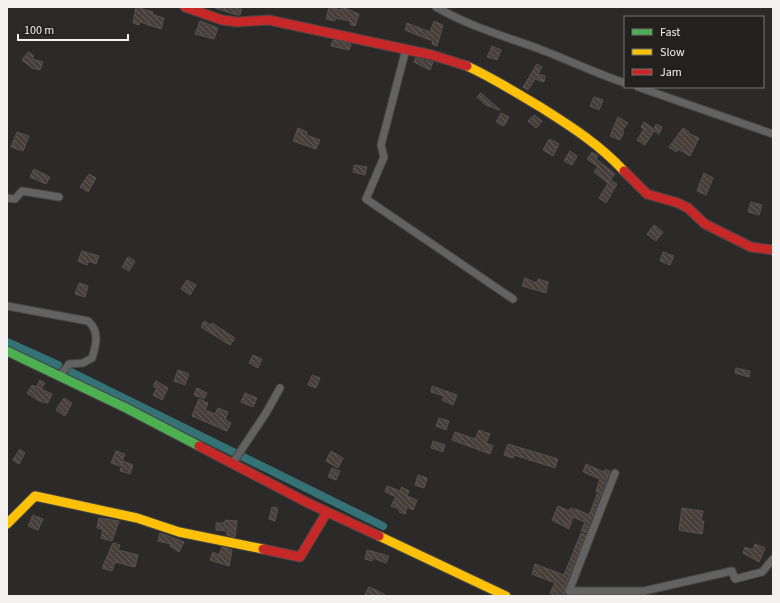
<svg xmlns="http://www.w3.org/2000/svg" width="780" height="603" font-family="'Source Sans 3',sans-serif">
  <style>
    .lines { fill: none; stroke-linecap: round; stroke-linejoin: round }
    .canal { stroke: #347276; stroke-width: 8 }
    .building { fill: url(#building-back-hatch); stroke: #545351 }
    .street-casing { stroke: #464645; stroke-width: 9 }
    .fast-casing { stroke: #464645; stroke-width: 11 }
    .slow-casing { stroke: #464645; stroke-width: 11 }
    .jam-casing { stroke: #464645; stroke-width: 11 }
    .street { stroke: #636262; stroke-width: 7 }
    .fast { stroke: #4caf50; stroke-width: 9 }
    .slow { stroke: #ffc107; stroke-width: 9 }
    .jam { stroke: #c62828; stroke-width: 9 }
  </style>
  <defs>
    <pattern id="building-back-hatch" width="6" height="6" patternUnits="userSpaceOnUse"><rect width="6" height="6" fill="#483f3a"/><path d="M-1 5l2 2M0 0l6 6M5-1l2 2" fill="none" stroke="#635b57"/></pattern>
  </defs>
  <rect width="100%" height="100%" fill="#2b2a28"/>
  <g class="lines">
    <path class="canal" d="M7 342 58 365
      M71 372 383 526"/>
  </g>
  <path class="building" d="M136 7H143V9L153 12V15L164 18 161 29 140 22 139 25 133 23Z
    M215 7H242L240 15H237L215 8Z
    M329 7 341 10 342 7 359 14 355 26 350 24 351 21 335 18V21L326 19Z
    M200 21 218 28 214 39 195 34Z
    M434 21 443 25 437 46 432 44 433 41 405 30 407 23 430 32Z
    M333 40 351 44 349 50 331 46Z
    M492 46 501 50 497 60 487 57Z
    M28 52 34 56 32 59 43 62 40 70 32 68 22 60Z
    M415 58 433 62 430 70 414 62Z
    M537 64 542 67 538 74 545 76 544 82 535 79 528 90 523 87Z
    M481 93 500 110H499L486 105 477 97Z
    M594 97 603 100 599 110 590 106Z
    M501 113 509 117 504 126 496 122Z
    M534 115 542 121 536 128 528 121Z
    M618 117 628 123 622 131 624 132 620 140 610 136Z
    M644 122 654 129 656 124 662 127 659 134 654 131 645 145 637 140 644 129 641 127Z
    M298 128 307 132 306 135 320 140 316 149 293 141Z
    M683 128 689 132 688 133 699 138 690 156 678 149 677 152 669 147Z
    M17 132 29 136 23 151 11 147Z
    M549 139 559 144 553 156 543 150Z
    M570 151 577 156 572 165 564 161Z
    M592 152 598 156 596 159 615 174 608 183 594 172 598 167 587 159Z
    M354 165 367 167 365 175 353 172Z
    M34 169 50 177 46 184 30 177Z
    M704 173 713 178 706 195 697 191Z
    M89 174 96 178 88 192 80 187Z
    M610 180 617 184 606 203 599 198Z
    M751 202 762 205 759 215 748 212Z
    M654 225 663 232 656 241 647 234Z
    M82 251 99 256 96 264 89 261 87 265 78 261Z
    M663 252 674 256 670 265 660 261Z
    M128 257 135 261 129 271 122 267Z
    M525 278 537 283 538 279 548 282 546 293 522 286Z
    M187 280 196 285 190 295 181 289Z
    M79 283 88 286 85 297 75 294Z
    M204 321 211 325 212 323 235 338 230 345 201 327Z
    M253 355 262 359 258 368 249 363Z
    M736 368 750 371 749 377 735 373Z
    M178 370 189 374 185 385 174 381Z
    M312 375 320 378 316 388 308 385Z
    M40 380 45 383 41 389 52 394 48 403 39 401 27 393 32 385 36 387Z
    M156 381 168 388 162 400 153 395 157 388 153 386Z
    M432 386 457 395 453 405 442 400 444 396 431 392Z
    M197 388 207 393 204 399 194 395Z
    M245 393 257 398 253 407 241 402Z
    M64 398 72 403 65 416 56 410Z
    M199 399 208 403 205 410 215 414 218 408 228 412 225 420 231 423 227 431 192 416Z
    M439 418 449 421 446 430 436 426Z
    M479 430 490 434 486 443 493 446 490 454 452 440 455 432 475 439Z
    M433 441 445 445 443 452 431 448Z
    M508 444 558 459 555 468 514 455 513 458 504 455Z
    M20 449 25 453 19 464 13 460Z
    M116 451 125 454 120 466 111 463Z
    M331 451 343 458 338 468 326 461Z
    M123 461 133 465 130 474 120 471Z
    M586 464 604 472 605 469 610 471 586 533 581 531 585 522 573 517 569 529 552 520 558 506 569 511 570 508 578 510 589 515 598 492 596 491 600 479 583 472Z
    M332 468 340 471 336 480 328 477Z
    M418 475 427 478 424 488 415 485Z
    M387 486 400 491 402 487 409 491 407 496 417 500 413 510 407 507 405 514 399 512 400 510 391 506 396 497 385 492Z
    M272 507 278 508 275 521 269 519Z
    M682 508 703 511 701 521H704L702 534 679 530Z
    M33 515 43 519 38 530 28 526Z
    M99 518 119 521 112 541 101 538 103 529 97 528Z
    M225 520 237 521 235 537 227 535V531L216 530V523H225Z
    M160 533 184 542 179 552 170 546 171 544 158 541Z
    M581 533 586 535 564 589 565 594 564 596H555L550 593 555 583 532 574 535 564 564 575Z
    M113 543 120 545 118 550 138 555 135 567 115 562 112 571 102 568Z
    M755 544 765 548 759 562 743 553 745 547 753 550Z
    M222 547 232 550 229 566 210 560 213 552 219 555Z
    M367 550 389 556 386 563 373 558 372 561 365 559Z
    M369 587 378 591 387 596H364Z"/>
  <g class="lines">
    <defs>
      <path id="street" d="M436 7C467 25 500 35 534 47 565 58 594 73 625 83
        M406 49 381 145 384 157 366 199 513 299
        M638 87 773 134
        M7 198 15 199 22 191 59 197
        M7 306 88 321C100 331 96 345 92 358L83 363 69 364 60 376
        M232 464 266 413 280 388
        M615 473 569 591H644L732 571 735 579 762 572 773 559"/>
      <path id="fast" d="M7 351 126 408 199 446"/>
      <path id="slow" d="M467 66C493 78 517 93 542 108 572 127 600 145 624 171
        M7 524 35 496 137 518 179 532 263 549
        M379 536 506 596"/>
      <path id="jam" d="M185 7 222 20 237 22 269 20 432 55 467 66
        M624 171 647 194 678 203 688 208 705 224 751 247 773 250
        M199 446 308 503 379 536
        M263 549 300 557 327 512"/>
    </defs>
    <use href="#street" class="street-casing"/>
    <use href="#fast" class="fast-casing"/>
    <use href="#slow" class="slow-casing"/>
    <use href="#jam" class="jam-casing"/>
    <use href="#street" class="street"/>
    <use href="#fast" class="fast"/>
    <use href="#slow" class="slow"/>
    <use href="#jam" class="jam"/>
  </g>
  <rect width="780" height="603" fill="none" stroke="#f2f1ef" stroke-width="16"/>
  <rect x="624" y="16" width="140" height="72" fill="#22211d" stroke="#757471"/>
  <rect x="632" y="29" width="20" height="6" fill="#4caf50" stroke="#757471"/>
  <text x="660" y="36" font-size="12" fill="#f2f1ef">Fast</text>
  <rect x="632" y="49" width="20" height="6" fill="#ffc107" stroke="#757471"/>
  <text x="660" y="56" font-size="12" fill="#f2f1ef">Slow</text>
  <rect x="632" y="69" width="20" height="6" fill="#c62828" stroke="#757471"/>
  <text x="660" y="76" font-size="12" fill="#f2f1ef">Jam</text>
  <path d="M18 34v6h110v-6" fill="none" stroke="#f2f1ef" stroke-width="2"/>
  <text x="24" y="34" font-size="12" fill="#f2f1ef" stroke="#22211d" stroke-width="3" paint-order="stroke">100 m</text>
</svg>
